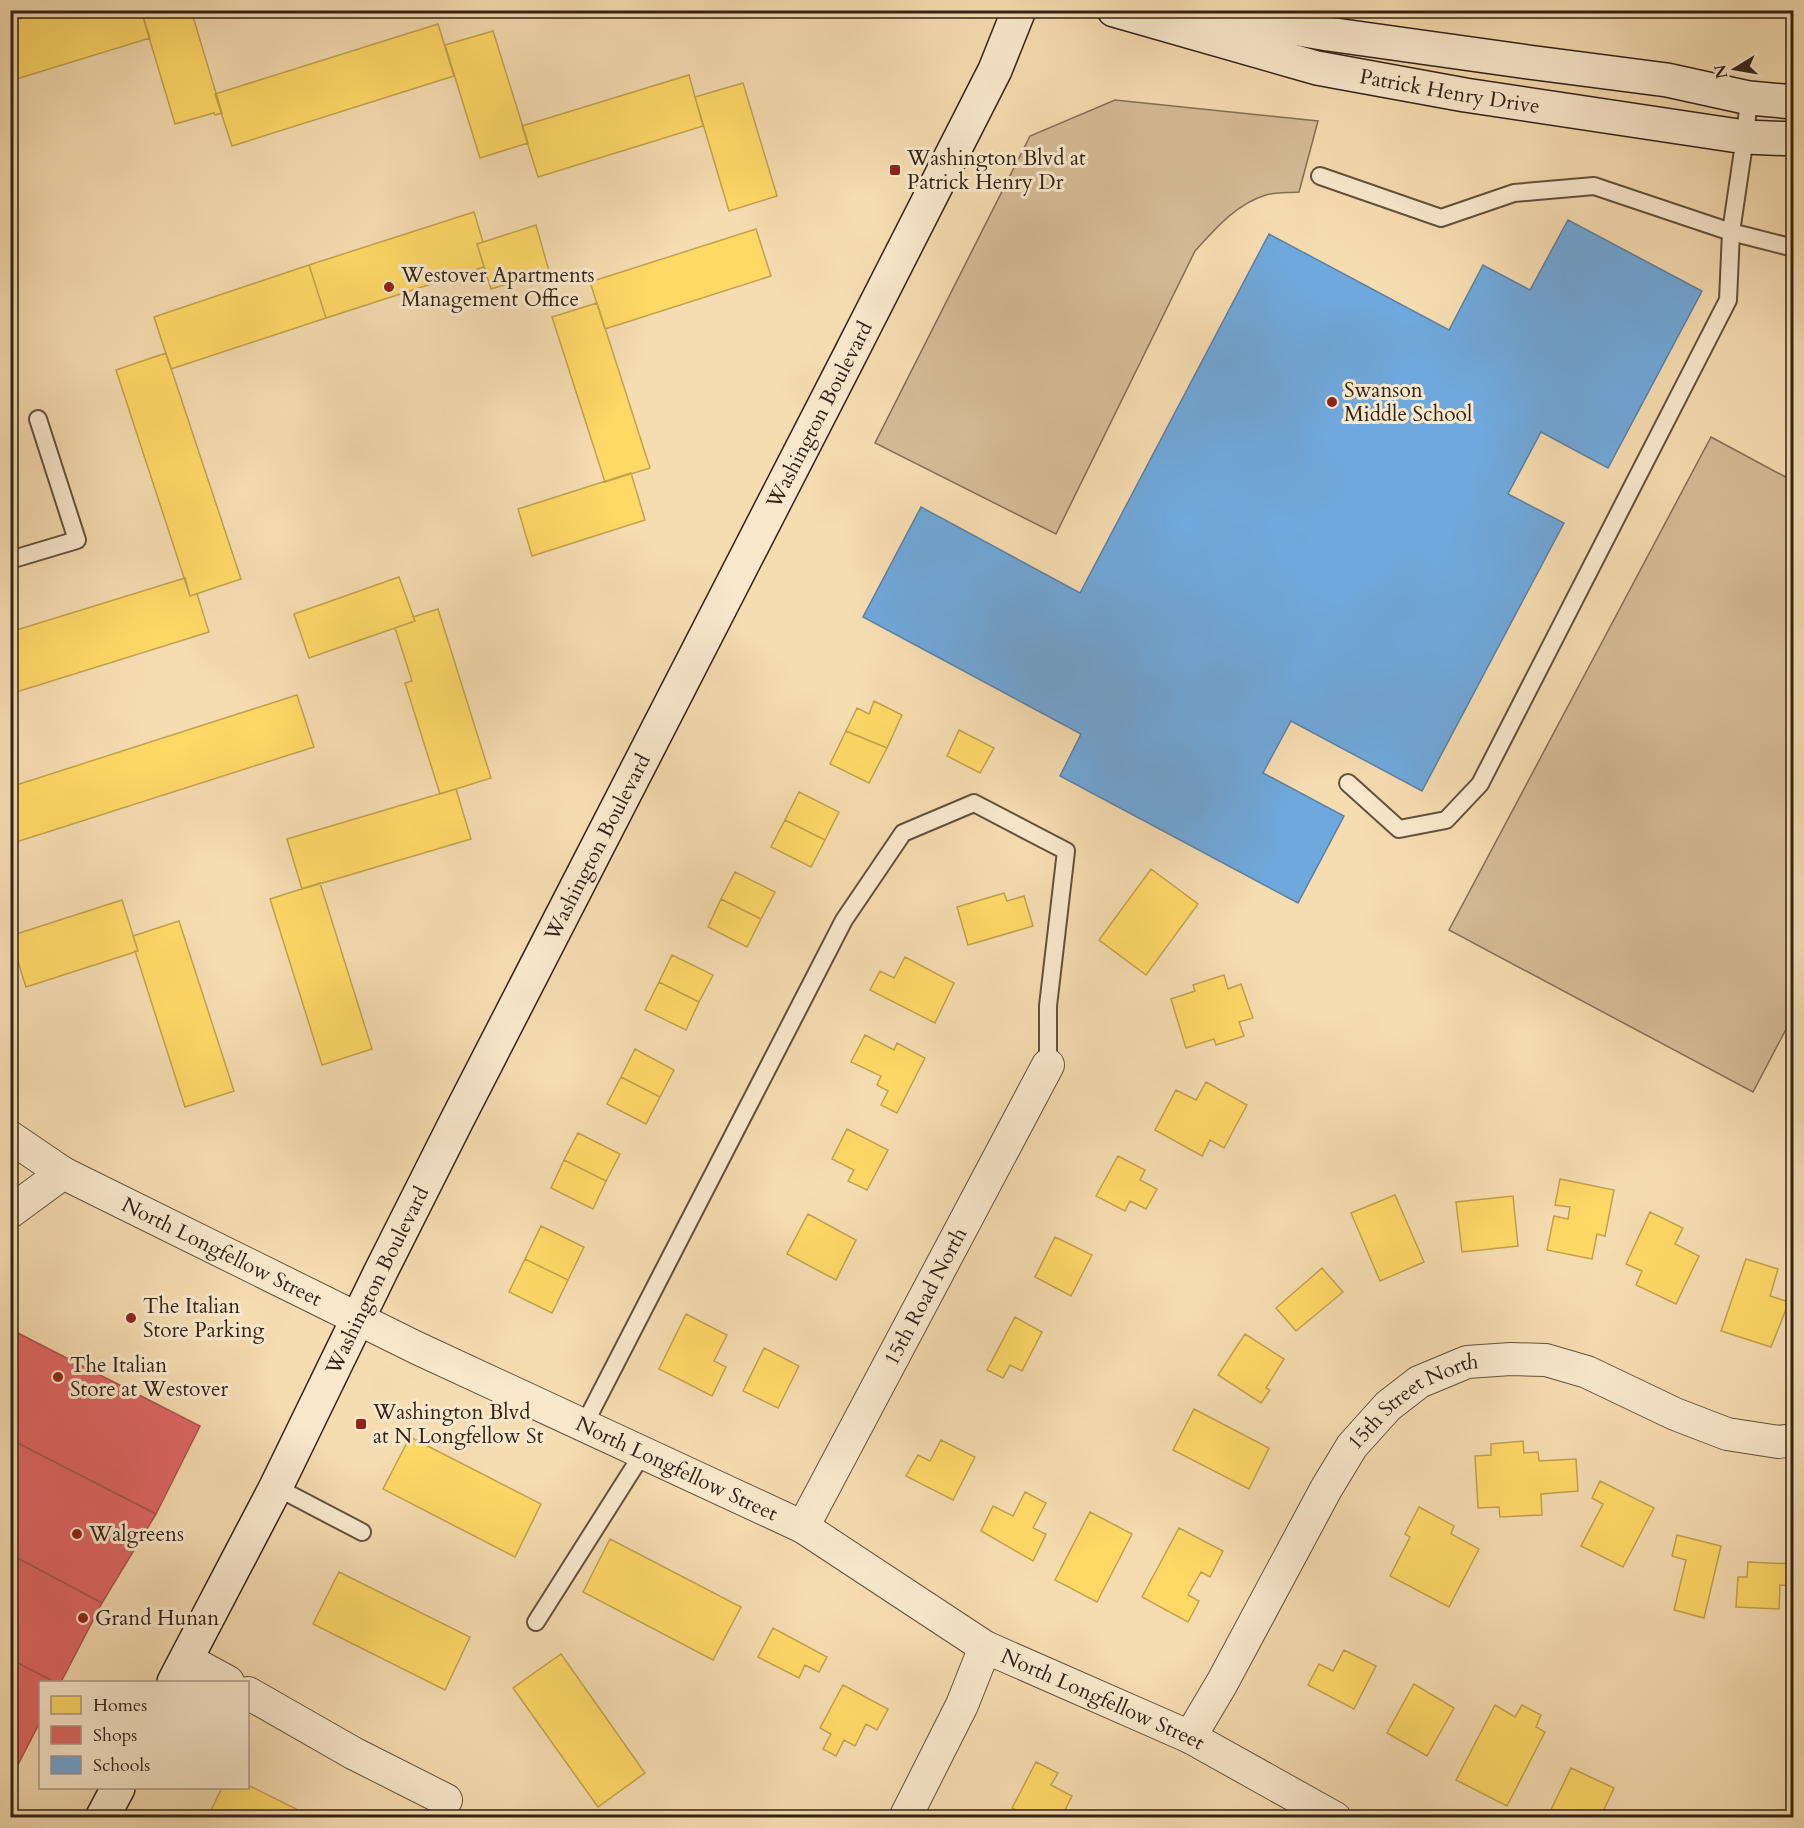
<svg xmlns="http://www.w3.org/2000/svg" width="1804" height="1828" font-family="Cardo,serif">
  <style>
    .green { fill: #d5bc97; stroke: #846f57; stroke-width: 1.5 }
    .homes { fill: #ffd966; stroke: #c2a24e; stroke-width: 1.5 }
    .shops { fill: #e06666; stroke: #ac524e; stroke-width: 1.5 }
    .schools { fill: #6fa8dc; stroke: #5d80a1; stroke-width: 1.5 }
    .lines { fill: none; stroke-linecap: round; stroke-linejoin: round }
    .lane-casing { stroke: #64503e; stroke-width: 20 }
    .street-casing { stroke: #64503e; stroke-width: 34 }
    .secondary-casing { stroke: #332217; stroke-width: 36 }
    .lane { stroke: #f9e8cc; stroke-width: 16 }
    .street { stroke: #f9e8cc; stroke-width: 32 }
    .secondary { stroke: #f9e8cc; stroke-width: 33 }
    .poi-dot { fill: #8f2418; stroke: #f9e8cc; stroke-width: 2 }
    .labels { text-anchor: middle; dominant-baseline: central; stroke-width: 6; stroke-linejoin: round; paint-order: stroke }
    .street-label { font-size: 21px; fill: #332217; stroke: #f9e8cc }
    .poi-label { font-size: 21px; fill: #332217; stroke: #f9e8cc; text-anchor: start }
  </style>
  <rect width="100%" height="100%" fill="#f6dcb1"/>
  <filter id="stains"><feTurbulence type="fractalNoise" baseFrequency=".00333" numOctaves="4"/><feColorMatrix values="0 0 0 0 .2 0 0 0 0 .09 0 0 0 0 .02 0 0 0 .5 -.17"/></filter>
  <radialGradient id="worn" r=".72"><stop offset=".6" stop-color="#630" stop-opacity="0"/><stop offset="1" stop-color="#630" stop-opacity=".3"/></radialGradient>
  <path class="green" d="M1115 100 1318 121 1299 192C1289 193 1276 192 1266 195 1236 204 1215 229 1195 251L1056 534 875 443 1030 136Z
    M1711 437 1793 481V1016L1753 1092 1449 930Z"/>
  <path class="homes" d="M47 10H141L150 38 10 81V22Z
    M154 10H191L222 113 215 115 214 113 175 124 142 14Z
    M438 24 454 76 232 146 215 94Z
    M493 31 528 143 480 158 445 45Z
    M689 75 703 126 538 177 522 126Z
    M743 83 777 196 729 211 695 97Z
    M474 212 483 242 477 244 484 267 326 318 309 265Z
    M536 225 549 271 491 289 477 244Z
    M756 229 771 276 605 329 590 282Z
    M309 265 326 318 171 369 154 317Z
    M597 303 650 468 605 482 552 317Z
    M166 353 241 579 190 596 116 370Z
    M631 473 645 520 532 556 518 509Z
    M399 577 415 621 309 658 294 614Z
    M185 578 190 596 197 594 209 632 10 694V632Z
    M438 609 491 778 440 794 405 683 412 681 395 628 415 621 413 617Z
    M297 695 314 747 10 844V787Z
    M874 701 902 715 887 748 846 731 857 708 869 714Z
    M959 730 994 748 980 773 947 756Z
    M846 731 887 748 869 783 830 764Z
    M456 789 471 839 302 889 287 839Z
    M799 792 839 812 825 840 785 820Z
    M785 820 825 840 811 867 771 847Z
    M1151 869 1198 904 1146 975 1099 940Z
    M735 872 775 892 761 919 721 899Z
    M320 883 372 1049 322 1065 270 899Z
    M1004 893 1007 901 1024 896 1033 926 968 945 957 907Z
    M721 899 761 919 747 947 708 927Z
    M122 900 138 951 26 987 10 936Z
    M179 921 234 1091 185 1107 135 951H138L133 936Z
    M672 955 713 975 699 1002 659 982Z
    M905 957 954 983 935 1023 870 990 880 971 894 978Z
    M1224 975 1228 989 1241 984 1253 1018 1239 1022 1244 1036 1216 1045 1214 1039 1186 1048 1171 999 1195 991 1193 985Z
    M659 982 699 1002 686 1030 645 1010Z
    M865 1035 894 1050 897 1043 925 1058 897 1113 881 1105 888 1091 877 1085 881 1076 851 1062Z
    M635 1049 674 1070 660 1097 621 1077Z
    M621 1077 660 1097 646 1124 607 1104Z
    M1206 1082 1247 1105 1224 1148 1210 1140 1202 1156 1155 1130 1176 1090 1196 1100Z
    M847 1129 888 1150 867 1190 848 1181 854 1170 832 1159Z
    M578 1133 620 1154 606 1181 564 1160Z
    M1118 1156 1145 1170 1140 1180 1157 1189 1146 1209 1130 1201 1125 1211 1096 1196Z
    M564 1160 606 1181 593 1209 551 1188Z
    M1560 1179 1614 1190 1605 1236 1597 1234 1592 1259 1547 1250 1554 1216 1568 1219 1570 1207 1555 1205Z
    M1395 1195 1424 1262 1380 1281 1351 1213Z
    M1513 1196 1518 1246 1462 1252 1456 1202Z
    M1650 1212 1683 1228 1675 1244 1699 1256 1676 1304 1636 1285 1642 1271 1626 1264Z
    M808 1214 856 1240 836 1280 787 1254Z
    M541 1226 584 1247 568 1280 525 1259Z
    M1055 1237 1092 1255 1071 1296 1035 1277Z
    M525 1259 568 1280 552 1313 509 1292Z
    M1746 1259 1778 1269 1770 1296 1789 1302 1771 1347 1721 1331Z
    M1322 1268 1343 1292 1296 1331 1276 1308Z
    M686 1314 727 1335 714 1361 726 1367 712 1396 659 1369Z
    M1015 1317 1042 1332 1022 1371 1010 1365 1003 1378 987 1370Z
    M1245 1334 1284 1359 1266 1388 1270 1390 1261 1403 1218 1375Z
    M764 1348 799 1366 778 1408 743 1391Z
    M1194 1409 1269 1448 1249 1489 1173 1450Z
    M410 1437 541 1504 515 1557 383 1489Z
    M941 1440 975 1457 953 1500 906 1476 918 1455 930 1461Z
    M1523 1441 1524 1453 1538 1452 1539 1461 1576 1459 1578 1491 1541 1494 1542 1515 1500 1517 1499 1507 1478 1508 1475 1456 1491 1455V1444Z
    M1600 1481 1654 1508 1623 1567 1581 1546 1603 1504 1592 1498Z
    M1025 1492 1046 1503 1033 1528 1046 1534 1033 1561 981 1531 993 1506 1013 1516Z
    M1419 1507 1454 1526 1451 1534 1479 1549 1449 1607 1390 1576 1410 1537 1405 1534Z
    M1090 1512 1132 1534 1097 1602 1055 1580Z
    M1179 1528 1223 1551 1210 1577 1201 1572 1188 1595 1199 1601 1188 1622 1142 1597Z
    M1677 1535 1721 1546 1704 1618 1674 1610 1686 1560 1672 1556Z
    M610 1539 741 1607 713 1660 583 1592Z
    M1748 1562 1794 1564V1586L1780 1585 1779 1609 1736 1607 1738 1577H1747Z
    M339 1572 470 1637 445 1690 313 1624Z
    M773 1628 827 1657 819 1672 805 1665 799 1678 758 1657Z
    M1344 1650 1376 1666 1354 1709 1308 1685 1319 1664 1333 1671Z
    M561 1654 645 1773 598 1807 513 1688Z
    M1414 1684 1454 1708 1427 1756 1387 1733Z
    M843 1685 888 1709 877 1730 866 1724 855 1746 844 1740 836 1756 823 1749 831 1734 820 1728Z
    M1495 1705 1515 1717 1522 1705 1541 1715 1536 1727 1545 1732 1507 1806 1456 1780Z
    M1036 1762 1058 1773 1051 1785 1072 1796 1061 1818H1031L1012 1808Z
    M1571 1768 1614 1788 1600 1818 1548 1816Z
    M248 1785 314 1818H207L222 1788H248Z"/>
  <path class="shops" d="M10 1329 200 1426 156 1514 10 1439Z
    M10 1439 156 1514 102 1603 10 1554Z
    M10 1554 102 1603 61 1682H55L10 1659Z
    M10 1659 55 1682H40V1722L10 1780Z"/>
  <path class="schools" d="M1568 220 1702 291 1608 468 1541 432 1508 494 1564 523 1422 791 1291 721 1263 773 1344 816 1298 903 1060 776 1081 734 863 617 921 507 1080 593 1269 234 1449 330 1483 265 1530 290Z"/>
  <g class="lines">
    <defs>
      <path id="lane" d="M1320 176 1441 218 1514 193 1594 186 1731 232 1745 137 1749 98
        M10 560 77 540 38 419
        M1348 783 1399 829 1446 820 1480 784 1728 300 1731 232 1794 248
        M584 1425 844 920 903 833 974 803 1066 851 1048 1006V1065
        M276 1487 362 1532
        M536 1622 643 1453"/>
      <g id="street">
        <path d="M10 1137 63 1173"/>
        <path id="s1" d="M10 1212 63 1173 417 1348 803 1527 985 1647 1190 1737 1335 1818"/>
        <path id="s2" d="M803 1527 1048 1065"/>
        <path d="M186 1659 228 1682"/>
        <path d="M248 1693 353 1753 446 1800"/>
        <path id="s3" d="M1190 1737 1222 1683 1326 1489 1352 1446 1388 1406 1419 1382 1467 1362 1511 1359 1546 1360 1587 1372 1675 1414 1727 1434 1778 1442 1794 1440"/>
        <path d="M905 1818 962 1705 985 1647"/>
      </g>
      <g id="secondary">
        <path id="s4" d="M1114 10 1317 68 1465 95 1745 137 1794 139"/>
        <path d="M1187 10 1328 34 1528 62 1667 80 1749 98 1794 102"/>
        <path id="s5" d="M174 1682 276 1487 381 1271 457 1120 849 357 995 70 1019 10"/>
        <path d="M102 1818 118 1788"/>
      </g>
    </defs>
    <use href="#lane" class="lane-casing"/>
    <use href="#street" class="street-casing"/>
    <use href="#secondary" class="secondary-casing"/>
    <use href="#lane" class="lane"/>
    <use href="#street" class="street"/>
    <use href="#secondary" class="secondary"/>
  </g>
  <g class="poi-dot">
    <rect x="889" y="164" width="12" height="12" rx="3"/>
    <circle cx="389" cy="287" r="6"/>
    <circle cx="1332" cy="402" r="6"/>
    <circle cx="131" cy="1318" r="6"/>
    <circle cx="58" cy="1377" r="6"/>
    <rect x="355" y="1418" width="12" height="12" rx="3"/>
    <circle cx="77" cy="1534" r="6"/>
    <circle cx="83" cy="1618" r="6"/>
  </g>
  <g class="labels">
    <g class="street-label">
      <text stroke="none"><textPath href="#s4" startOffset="346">Patrick Henry Drive</textPath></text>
      <text stroke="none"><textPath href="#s5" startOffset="1422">Washington Boulevard</textPath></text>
      <text stroke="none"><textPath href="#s5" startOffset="936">Washington Boulevard</textPath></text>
      <text stroke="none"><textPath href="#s1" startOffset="243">North Longfellow Street</textPath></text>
      <text stroke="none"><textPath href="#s5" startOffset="450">Washington Boulevard</textPath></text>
      <text stroke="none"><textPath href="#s2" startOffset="261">15th Road North</textPath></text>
      <text stroke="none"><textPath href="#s3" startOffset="411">15th Street North</textPath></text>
      <text stroke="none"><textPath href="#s1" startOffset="747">North Longfellow Street</textPath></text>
      <text stroke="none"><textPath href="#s1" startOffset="1233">North Longfellow Street</textPath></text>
    </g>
    <g class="poi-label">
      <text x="907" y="158">Washington Blvd at<tspan x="907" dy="24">Patrick Henry Dr</tspan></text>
      <text x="401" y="275">Westover Apartments<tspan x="401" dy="24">Management Office</tspan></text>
      <text x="1344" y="390">Swanson<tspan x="1344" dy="24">Middle School</tspan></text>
      <text x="143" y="1306">The Italian<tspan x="143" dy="24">Store Parking</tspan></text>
      <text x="70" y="1365">The Italian<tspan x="70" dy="24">Store at Westover</tspan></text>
      <text x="373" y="1412">Washington Blvd<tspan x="373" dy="24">at N Longfellow St</tspan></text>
      <text x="89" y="1534">Walgreens</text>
      <text x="95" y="1618">Grand Hunan</text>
    </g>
  </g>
  <rect width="1804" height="1828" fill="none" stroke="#f6dcb1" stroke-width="36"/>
  <rect x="12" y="12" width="1780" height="1804" fill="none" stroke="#332217" stroke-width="3"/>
  <rect x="18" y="18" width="1768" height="1792" fill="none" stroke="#332217" stroke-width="1.5"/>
  <rect x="39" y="1681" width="210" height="108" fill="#f9e8cc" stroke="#aa9984" stroke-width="1.5"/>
  <rect x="51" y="1696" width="30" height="18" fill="#ffd966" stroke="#aa9984" stroke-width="1.5"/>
  <text x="93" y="1711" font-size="18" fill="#332217">Homes</text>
  <rect x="51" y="1726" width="30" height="18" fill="#e06666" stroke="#aa9984" stroke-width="1.5"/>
  <text x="93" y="1741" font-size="18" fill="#332217">Shops</text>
  <rect x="51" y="1756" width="30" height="18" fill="#6fa8dc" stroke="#aa9984" stroke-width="1.5"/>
  <text x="93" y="1771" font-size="18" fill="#332217">Schools</text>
  <g transform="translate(1735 69) rotate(259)" stroke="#f9e8cc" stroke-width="4.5" paint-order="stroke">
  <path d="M0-4.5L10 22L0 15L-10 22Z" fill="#332217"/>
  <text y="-9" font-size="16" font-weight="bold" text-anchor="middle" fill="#332217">N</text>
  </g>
  <rect width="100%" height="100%" filter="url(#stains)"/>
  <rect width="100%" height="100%" fill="url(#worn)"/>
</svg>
